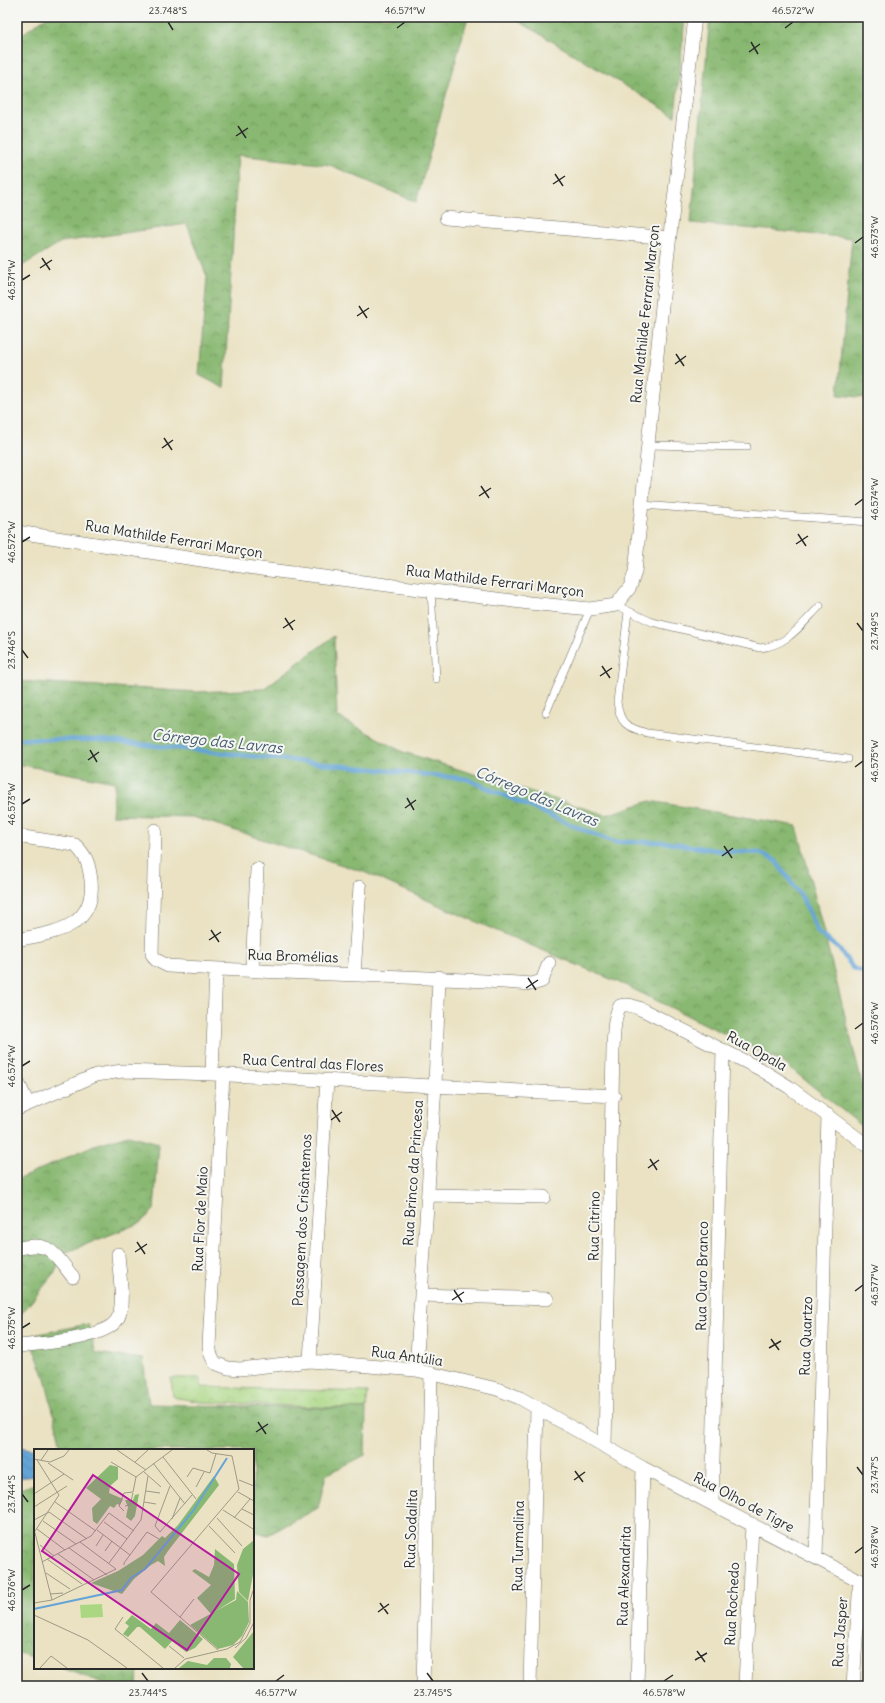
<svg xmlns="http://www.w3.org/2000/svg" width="885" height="1703" font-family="Delius,sans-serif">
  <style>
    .forest { fill: url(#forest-crowns); stroke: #5a724e }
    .park { fill: url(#park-crowns); stroke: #6b8157 }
    .water { fill: url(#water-waves); stroke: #486881 }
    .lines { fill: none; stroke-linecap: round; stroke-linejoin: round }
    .stream { stroke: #64a4d7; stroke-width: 4.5 }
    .service-casing { stroke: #6e6b60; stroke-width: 8 }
    .minor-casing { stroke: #6e6b60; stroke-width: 14 }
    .service { stroke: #fff; stroke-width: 7 }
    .minor { stroke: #fff; stroke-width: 13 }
    .ticks { fill: none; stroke: #2b2b2b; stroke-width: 1.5 }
    .labels { text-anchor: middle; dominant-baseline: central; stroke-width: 4; stroke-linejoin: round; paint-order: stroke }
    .street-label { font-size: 14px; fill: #2b2b2b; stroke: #f6f6f2 }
    .water-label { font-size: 15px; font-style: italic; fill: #425b70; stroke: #f6f6f2 }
    .inset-river { fill: none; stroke: #64a4d7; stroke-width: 2 }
    .inset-road { fill: none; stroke: #9e9986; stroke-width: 1 }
    .view { fill: #b5179e; fill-opacity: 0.15; stroke: #b5179e; stroke-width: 2 }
    .inset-edge { fill: none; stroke: #2b2b2b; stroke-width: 2 }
    .neatline { fill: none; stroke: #2b2b2b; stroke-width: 1.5 }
    .ticks-label { font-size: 10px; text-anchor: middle; fill: #2b2b2b }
  </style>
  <defs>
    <pattern id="forest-crowns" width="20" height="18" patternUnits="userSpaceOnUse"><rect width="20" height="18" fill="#88b871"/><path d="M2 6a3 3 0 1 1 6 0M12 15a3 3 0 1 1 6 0" fill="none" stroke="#6f965d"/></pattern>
    <pattern id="park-crowns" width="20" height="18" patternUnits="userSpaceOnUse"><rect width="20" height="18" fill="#abd783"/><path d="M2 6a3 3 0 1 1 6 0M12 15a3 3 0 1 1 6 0" fill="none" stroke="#93b971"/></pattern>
    <pattern id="water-waves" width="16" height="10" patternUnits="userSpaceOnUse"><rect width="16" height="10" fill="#64a4d7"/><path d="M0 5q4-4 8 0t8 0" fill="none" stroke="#5386af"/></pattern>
  </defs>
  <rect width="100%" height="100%" fill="#f6f6f2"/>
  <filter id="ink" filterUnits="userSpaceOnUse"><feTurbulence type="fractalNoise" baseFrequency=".025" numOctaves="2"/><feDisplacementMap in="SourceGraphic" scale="8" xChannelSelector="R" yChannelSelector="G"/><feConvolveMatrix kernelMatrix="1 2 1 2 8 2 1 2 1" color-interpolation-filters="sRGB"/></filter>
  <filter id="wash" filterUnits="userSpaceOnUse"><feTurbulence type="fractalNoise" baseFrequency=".012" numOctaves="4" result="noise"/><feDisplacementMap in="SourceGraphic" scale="16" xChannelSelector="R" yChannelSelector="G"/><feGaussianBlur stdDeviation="0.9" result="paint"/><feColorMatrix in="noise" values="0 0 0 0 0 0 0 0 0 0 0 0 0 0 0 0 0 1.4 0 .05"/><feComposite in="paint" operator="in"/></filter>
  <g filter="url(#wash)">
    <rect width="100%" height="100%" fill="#eae2c3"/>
    <path class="forest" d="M46 17H468L416 202 330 165 238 155 224 388 199 375 207 277 187 224 61 242 17 269V38Z
      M512 17H685L675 116Z
      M710 17H868V398L838 395 852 238 691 223Z
      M334 636 337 716 403 752 606 815 650 801 797 826 868 1107V1131L784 1063 627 986 497 931 364 872 193 817 112 815 115 782 17 764V681L197 692 263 689Z
      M128 1135 159 1143 154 1210 140 1223 64 1253 53 1275 22 1313 17 1307V1180L94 1145Z
      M88 1324 96 1353 143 1359 149 1404 366 1409 365 1455 326 1475 318 1508 268 1535 253 1531V1450H62L45 1378 29 1336Z
      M35 1484V1659L17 1653V1490Z
      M61 1668H138L137 1686H112Z"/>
    <path class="park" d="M171 1378H201V1387L368 1392 366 1409 201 1402 173 1397Z"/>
    <path class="water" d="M17 1446 35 1450V1476L17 1478Z"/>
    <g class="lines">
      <path class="stream" d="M17 739 100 740 467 779 574 826 614 842H662L722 851 760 853 775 860 802 897 818 933 839 949 853 968 868 974"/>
    </g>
  </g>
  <g filter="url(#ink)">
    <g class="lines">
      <defs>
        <path id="service" d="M648 445 747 447
          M642 505 868 522
          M431 590 436 679
          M616 605 652 622 760 648C787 646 802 624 820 606
          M628 612 617 702C620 724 626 727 647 733L848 759
          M546 713 590 609"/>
        <path id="minor" d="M446 218 669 238
          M17 532 261 569 529 603 590 609 616 605 630 587 635 572 663 296 695 17
          M155 830 152 954 156 960 168 966C289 974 411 975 532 984L542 981 549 963
          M17 836 75 845C87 856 89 865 91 880 96 929 53 932 17 940
          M252 971 257 869
          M354 974 360 887
          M212 1074 216 969
          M223 1074 209 1346 211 1355 215 1363 228 1368 240 1369 310 1361 416 1370 497 1389 520 1398 643 1468 868 1585
          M17 1080 28 1104
          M17 1109 96 1075 122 1071 212 1074 614 1096
          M428 1195 544 1197
          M17 1249C50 1239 54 1254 73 1277
          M421 1295 547 1299
          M17 1346C39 1344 108 1339 118 1318 125 1304 119 1271 118 1254
          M310 1361 327 1080
          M416 1370 435 1086 439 977
          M605 1447 613 1049C614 1036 613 1018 620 1006 629 1003 636 1007 645 1011L760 1069 789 1087 868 1146
          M712 1503 723 1050
          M816 1558 828 1115
          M423 1686 431 1373
          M530 1686 537 1407
          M637 1686 643 1468
          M745 1686 752 1524
          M853 1686 860 1580"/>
      </defs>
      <use href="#service" class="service-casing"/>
      <use href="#minor" class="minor-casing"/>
      <use href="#service" class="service"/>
      <use href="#minor" class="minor"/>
    </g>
  </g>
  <path class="ticks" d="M168 22 173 30M397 28 405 22M785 28 793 22M751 42 758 54M749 52 760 44M238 126 246 138M236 136 248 128M555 174 563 186M553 184 565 176M855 243 863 237M42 258 50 270M40 268 52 260M22 280 30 275M359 306 367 318M357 316 369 308M676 354 684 366M675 364 686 356M164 438 172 450M162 448 173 440M481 486 489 498M479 496 491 488M855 505 863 499M798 534 806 546M22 542 30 537M796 544 808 536M285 618 293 630M857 623 863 631M283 628 295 620M22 650 28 658M602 666 610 678M600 676 612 668M90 750 97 762M88 760 99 752M855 767 863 761M407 798 414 810M22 804 30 799M405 808 416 800M724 846 732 858M722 856 733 848M211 930 219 942M209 940 221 932M528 978 536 990M526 988 538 980M855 1029 863 1023M22 1066 30 1061M332 1110 340 1122M331 1120 342 1112M650 1159 657 1170M648 1168 659 1160M137 1242 145 1254M135 1252 147 1244M454 1290 462 1302M855 1291 863 1285M452 1300 464 1292M22 1328 30 1323M771 1339 779 1350M769 1348 781 1341M258 1422 266 1434M256 1432 268 1424M857 1467 863 1475M575 1471 583 1482M574 1480 585 1472M22 1494 28 1502M855 1553 863 1547M22 1590 30 1585M380 1603 388 1614M378 1612 389 1604M697 1651 705 1662M695 1660 707 1653M142 1673 148 1681M427 1673 433 1681M276 1681 284 1675M664 1681 673 1675"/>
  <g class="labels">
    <g class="street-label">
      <text transform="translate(645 314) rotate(-84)">Rua Mathilde Ferrari Marçon</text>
      <text transform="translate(174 539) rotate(9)">Rua Mathilde Ferrari Marçon</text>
      <text transform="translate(495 581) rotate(7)">Rua Mathilde Ferrari Marçon</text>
      <text transform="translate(293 956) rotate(2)">Rua Bromélias</text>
      <text transform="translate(757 1051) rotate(29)">Rua Opala</text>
      <text transform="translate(313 1063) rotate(3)">Rua Central das Flores</text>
      <text transform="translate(413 1173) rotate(-86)">Rua Brinco da Princesa</text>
      <text transform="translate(200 1219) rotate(-87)">Rua Flor de Maio</text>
      <text transform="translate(302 1220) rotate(-87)">Passagem dos Crisântemos</text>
      <text transform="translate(594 1226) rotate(-89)">Rua Citrino</text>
      <text transform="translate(702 1276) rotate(-89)">Rua Ouro Branco</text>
      <text transform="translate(806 1336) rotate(-88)">Rua Quartzo</text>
      <text transform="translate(407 1356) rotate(8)">Rua Antúlia</text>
      <text transform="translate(744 1502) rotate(28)">Rua Olho de Tigre</text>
      <text transform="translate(411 1529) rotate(-88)">Rua Sodalita</text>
      <text transform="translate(518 1546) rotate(-89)">Rua Turmalina</text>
      <text transform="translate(624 1576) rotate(-88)">Rua Alexandrita</text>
      <text transform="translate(732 1604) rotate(-87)">Rua Rochedo</text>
      <text transform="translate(840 1632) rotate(-86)">Rua Jasper</text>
    </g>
    <g class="water-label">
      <text transform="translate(217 741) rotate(6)">Córrego das Lavras</text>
      <text transform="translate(537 796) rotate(23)">Córrego das Lavras</text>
    </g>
  </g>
  <g transform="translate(34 1449)">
    <rect width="220" height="220" fill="#eae2c3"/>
    <path d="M76 16 84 18V30L76 37 75 44 89 50 86 56 83 55 80 59 76 57 63 75 59 72 58 59 67 50 52 39ZM180 27 185 36 134 102 130 108 131 117 124 112 117 116 100 130 88 145 57 134 84 122 109 106 128 87 131 89 144 76ZM105 45 101 67 97 72 92 68 94 58 91 51H99L101 46ZM220 91V120L214 152 205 143 203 116 209 100ZM181 100 200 115 201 150 177 165 163 149 177 136 158 122 161 120 175 128 180 116ZM203 142 214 153 215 173 208 187 199 196 184 200 156 176 202 151ZM98 166 117 180 122 174 135 184 146 171 169 190 161 199 152 203 138 192 131 200 106 178H103L94 188 89 185 95 177 91 174ZM220 182V219H209L199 208ZM180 209H192L197 215 196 219H145L154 212 173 216Z" fill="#88b871"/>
    <path d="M68 155 69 168 47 169 46 156Z" fill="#abd783"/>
    <path class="inset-river" d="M0 160 88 141 97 129 111 120 159 62 193 9"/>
    <path class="inset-road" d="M83 1 112 21M173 1 178 4 198 7 205 40 117 143 184 201M129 8 162 50M0 10 16 13 30 7 35 1M7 11 14 1M77 13 102 28M101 13 114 1M14 14 39 31M119 14 151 55M110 23 127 38M102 28 138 1M153 28 159 19 176 24 182 5M205 31 220 37M136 37 121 77 126 83 158 46M162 38 170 23M112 42 126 44M204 43 220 52M0 45 30 25M21 53 62 82M110 53 122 55M91 57 96 56 99 44M0 58 33 37M208 60 220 66M189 61 219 80M90 62 85 57 90 44 99 43 102 28M183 69 208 97M200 69 216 50M138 70 146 49M0 71 15 63 53 90M9 72 42 95M70 73 93 90M175 77 201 104M0 80 18 151M3 80 31 101M63 81 96 106M1 82 25 46 3 11M6 96 20 107M62 97 69 86M35 99 73 126M71 102 78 92M24 105 60 131M13 110 48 135M8 113 57 87 75 64 100 82M75 114 107 71 114 27M90 116V114L113 83 125 90M12 124 36 140M16 145 29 144M0 154 18 151 82 120 46 93M0 166 54 191 93 219M89 168 81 180 129 219M146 168 160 150M135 197 150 209M201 199 212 189 220 173M6 219 17 207 33 219M141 219 151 210 193 200 206 193 216 174V151L220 139"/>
    <path class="view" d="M59 26 205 125 153 201 8 102Z"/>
    <rect width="220" height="220" class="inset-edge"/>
  </g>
  <rect width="885" height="1703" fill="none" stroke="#f6f6f2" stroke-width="44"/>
  <rect x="22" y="22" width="841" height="1659" class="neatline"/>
  <g class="ticks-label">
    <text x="168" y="14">23.748°S</text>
    <text x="405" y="14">46.571°W</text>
    <text x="793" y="14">46.572°W</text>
    <text transform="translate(874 237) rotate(-90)" y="4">46.573°W</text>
    <text transform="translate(11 280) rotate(-90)" y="4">46.571°W</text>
    <text transform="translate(874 499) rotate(-90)" y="4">46.574°W</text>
    <text transform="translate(11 542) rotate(-90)" y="4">46.572°W</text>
    <text transform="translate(874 631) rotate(-90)" y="4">23.749°S</text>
    <text transform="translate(11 650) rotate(-90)" y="4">23.746°S</text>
    <text transform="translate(874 761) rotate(-90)" y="4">46.575°W</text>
    <text transform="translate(11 804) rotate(-90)" y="4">46.573°W</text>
    <text transform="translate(874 1023) rotate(-90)" y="4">46.576°W</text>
    <text transform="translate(11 1066) rotate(-90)" y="4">46.574°W</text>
    <text transform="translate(874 1285) rotate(-90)" y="4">46.577°W</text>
    <text transform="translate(11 1328) rotate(-90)" y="4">46.575°W</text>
    <text transform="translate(874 1475) rotate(-90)" y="4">23.747°S</text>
    <text transform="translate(11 1494) rotate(-90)" y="4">23.744°S</text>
    <text transform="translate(874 1547) rotate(-90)" y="4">46.578°W</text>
    <text transform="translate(11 1590) rotate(-90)" y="4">46.576°W</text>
    <text x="148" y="1696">23.744°S</text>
    <text x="276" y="1696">46.577°W</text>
    <text x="433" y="1696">23.745°S</text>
    <text x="664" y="1696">46.578°W</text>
  </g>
</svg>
